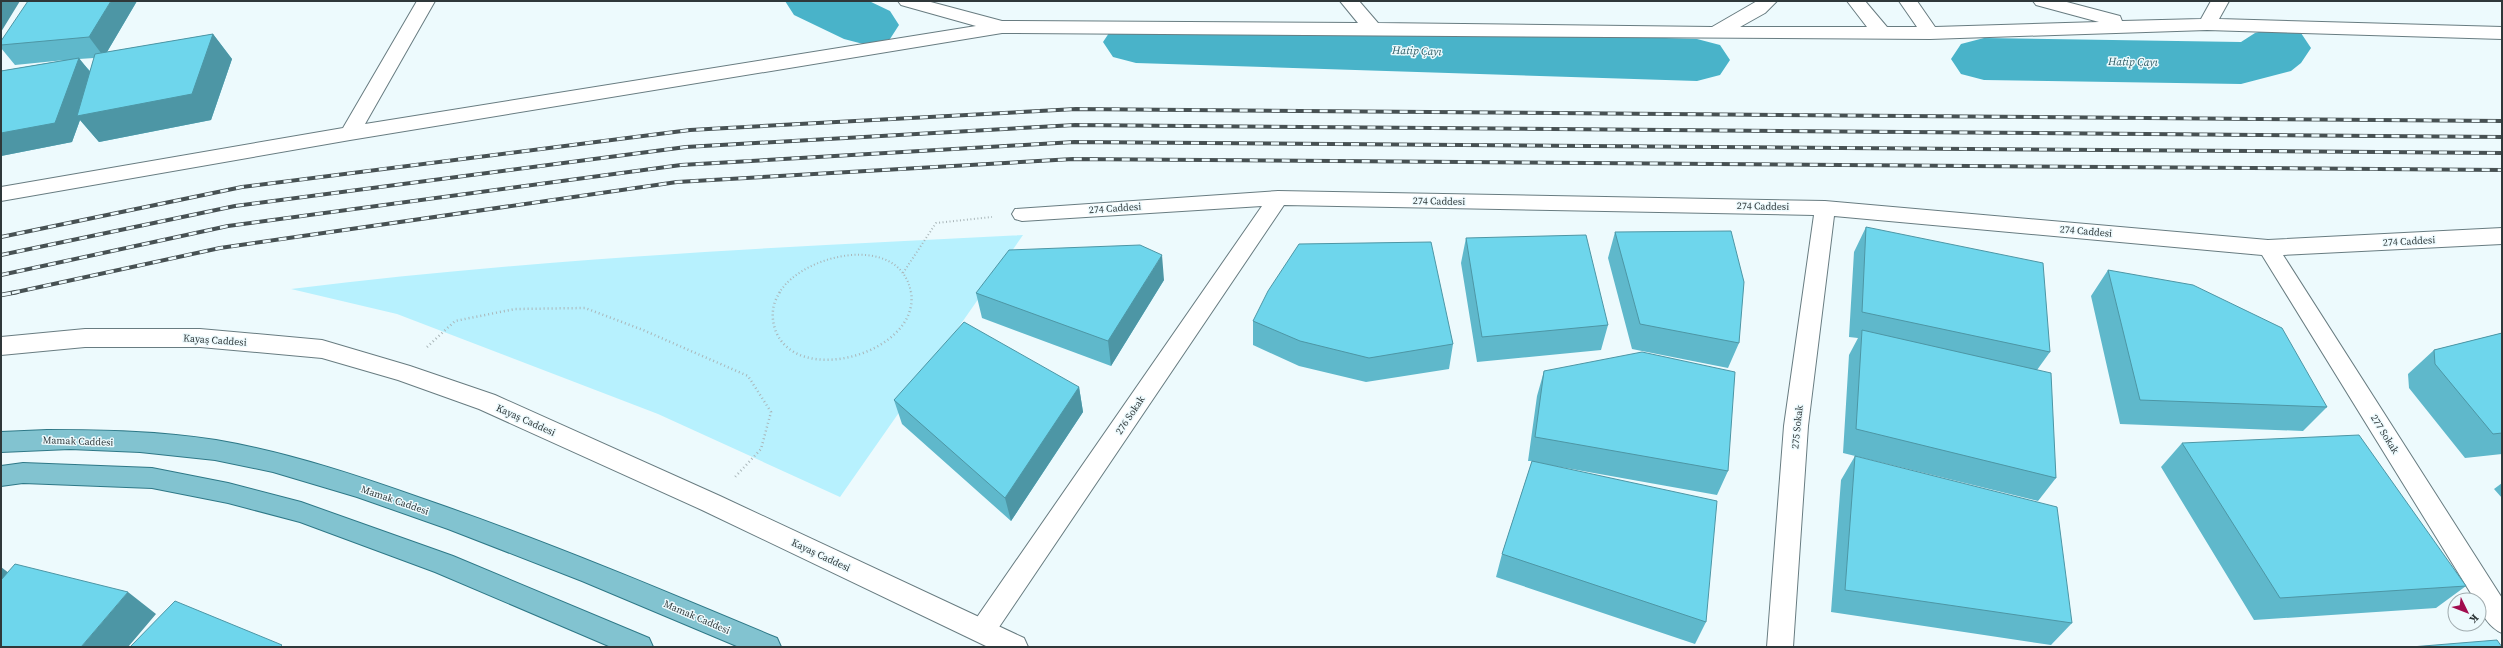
<svg xmlns="http://www.w3.org/2000/svg" width="2503" height="648" font-family="'Source Serif 4',serif">
  <style>
    .green { fill: #b7f1fe }
    .lines { fill: none; stroke-linecap: round; stroke-linejoin: round }
    .river { fill: #49b3c9; fill-rule: evenodd }
    .minor-casing { stroke: #687c81; stroke-width: 2 }
    .tertiary-casing { stroke: #687c81; stroke-width: 2 }
    .primary-casing { stroke: #2e7887; stroke-width: 2 }
    .path-far1 { stroke: #aab6b9; stroke-width: 2; stroke-dasharray: 1 2.5; stroke-linecap: butt }
    .path { stroke: #aab6b9; stroke-width: 2.5; stroke-dasharray: 1 3; stroke-linecap: butt }
    .minor { fill: #fff; fill-rule: evenodd }
    .tertiary { fill: #fff; fill-rule: evenodd }
    .primary { fill: #82c3d0; fill-rule: evenodd }
    .rail-far1-casing { stroke: #475153; stroke-width: 4 }
    .rail-casing { stroke: #475153; stroke-width: 4.5 }
    .rail-far1 { stroke: #edfafd; stroke-width: 2.5; stroke-dasharray: 8; stroke-linecap: butt }
    .rail { stroke: #edfafd; stroke-width: 3; stroke-dasharray: 10; stroke-linecap: butt }
    .wall { fill: #5fb8cb; fill-rule: evenodd }
    .shaded-wall { fill: #4d96a5 }
    .building { fill: #6ed6ec; stroke: #4d96a5 }
    .labels { text-anchor: middle; dominant-baseline: central; stroke-width: 3; stroke-linejoin: round; paint-order: stroke }
    .street-label { font-size: 10px; fill: #2f383a; stroke: #edfafd }
    .water-label { font-size: 11px; font-style: italic; fill: #2c5a63; stroke: #edfafd }
  </style>
  <rect width="100%" height="100%" fill="#edfafd"/>
  <path class="green" d="M1023 235 840 497 658 414 397 314 291 289C534 259 778 247 1023 235Z"/>
  <g class="lines">
    <path class="river" d="M785 1H869L890 11 899 25 890 39 867 45 844 39 794 15Z
      M1136 21 1697 39 1720 45 1730 60 1720 75 1697 81 1136 63 1113 57 1103 42 1113 27Z
      M2278 27 2301 33 2311 48 2301 63 2291 71 2241 84 1984 80 1961 74 1951 59 1961 44 1984 38 2241 42 2255 33Z"/>
    <defs>
      <path id="minor" d="M417 1H435L365 124 976 26 901 5 898 1H927L1002 21 1358 23 1340 1H1359L1378 23 1712 27 1757 1H1777L1765 13 1740 27H1867L1847 1H1865L1887 27H1917L1899 1H1917L1935 27 2099 22 2036 5 2033 1H2063L2120 16 2122 21 2201 19 2211 1H2229L2219 19 2502 27V39L2207 30 1930 39 1002 33 350 140 1 201V187L343 128Z
        M1278 191 1825 201 2268 240 2502 228V244L2283 255 2502 598V633C2490 628 2479 613 2479 600H2475L2262 255 1834 216 1808 426 1793 647H1767L1784 426 1814 215 1284 205 991 639 982 643 973 639 969 631 973 623 1262 206 1022 221 1015 219 1012 214 1015 209Z"/>
      <path id="tertiary" d="M85 329H200L322 340 410 366 495 395 720 496 1024 638 1028 647H988L702 510 479 409 398 380 322 358 200 347H85L1 355V337Z"/>
      <path id="primary" d="M47 430C103 430 160 431 216 440 292 453 365 478 438 504 553 544 665 591 777 638L781 647H739L582 581 448 529 357 497 273 472 215 460 140 452 70 449 1 452V432Z
        M23 463 152 468 228 483 301 502 453 556 649 638 653 647H611L435 572 300 522 228 503 152 488 23 483 1 486V466Z"/>
    </defs>
    <use href="#minor" class="minor-casing"/>
    <use href="#tertiary" class="tertiary-casing"/>
    <use href="#primary" class="primary-casing"/>
    <path class="path-far1" d="M903 273 936 223 992 217
      M779 293C803 253 901 232 911 293"/>
    <path class="path" d="M780 292C772 304 771 316 775 329 795 389 921 353 911 292
      M427 347 455 321 515 309 585 308 643 330 748 376 771 412 761 449 735 477"/>
    <use href="#minor" class="minor"/>
    <use href="#tertiary" class="tertiary"/>
    <use href="#primary" class="primary"/>
    <defs>
      <path id="rail-far1" d="M1 237 242 187 690 130 1076 109 2502 121
        M1 255 235 206 686 147 1075 125 2502 137
        M1 275 228 226 681 165 1074 142 2502 153
        M12 293 220 248 677 182 1073 159 2502 170"/>
      <path id="rail" d="M1 295 17 292"/>
    </defs>
    <use href="#rail-far1" class="rail-far1-casing"/>
    <use href="#rail" class="rail-casing"/>
    <use href="#rail-far1" class="rail-far1"/>
    <use href="#rail" class="rail"/>
  </g>
  <path class="wall" d="M137 1 107 52 213 34 232 59 211 120 99 142 80 120 72 142 1 156V71L65 60 15 65 1 48V41ZM94 58 90 71 79 59Z
    M1866 227 2050 352 2037 370 2056 478 2038 501 1843 453 1849 355 1858 338 1849 337 1854 252Z
    M1615 232 1739 343 1728 368 1632 349 1608 258Z
    M1466 238 1608 325 1601 350 1477 362 1461 263Z
    M2108 270 2327 407 2303 431 2120 424 2091 296Z
    M1164 280 1111 366 982 318 976 293Z
    M1253 321 1453 344 1449 369 1366 382 1299 366 1253 345Z
    M2502 333V454L2465 458 2409 388 2408 374 2434 350Z
    M1544 371 1728 471 1717 495 1538 463 1706 622 1695 644 1496 577 1502 554 1532 461H1528L1537 396Z
    M1079 387 1083 412 1011 521 902 424 894 400Z
    M2182 443 2466 586 2436 608 2254 620 2161 467Z
    M1855 456 2072 623 2051 645 1831 612 1841 480Z
    M2502 483V498L2494 489Z"/>
  <path class="shaded-wall" d="M1 1H20L1 32Z
    M111 1H137L104 57 89 37Z
    M213 34 232 59 211 120 99 142 80 120 72 142 1 156V133L79 58 94 77Z
    M1162 255 1164 280 1111 366 1108 341Z
    M1079 387 1083 412 1011 521 1005 498Z
    M1 567 22 583 1 607Z
    M128 592 156 614 128 647H81Z"/>
  <path class="building" d="M28 1H111L89 37 1 45V41Z
    M213 34 192 94 77 116 95 54Z
    M79 58 55 123 1 133V71Z
    M1866 227 2043 263 2050 352 1862 312Z
    M1731 231 1744 282 1739 343 1640 324 1615 232Z
    M1586 235 1608 325 1482 337 1466 238Z
    M1431 242 1453 344 1369 358 1300 341 1253 321 1268 291 1299 244Z
    M1140 245 1162 255 1108 341 976 293 1009 250Z
    M2108 270 2193 285 2282 328 2327 407 2140 400Z
    M964 322 1079 387 1005 498 894 400Z
    M1862 330 2051 373 2056 478 1856 429Z
    M2502 333V433L2493 434 2435 364 2434 350Z
    M1642 352 1735 372 1728 471 1535 437 1544 371Z
    M2359 435 2466 586 2280 598 2182 443Z
    M1855 456 2057 507 2072 623 1845 590Z
    M1532 461 1717 501 1706 622 1502 554Z
    M15 564 128 592 81 647H1V580Z
    M175 601 282 645 280 647H130Z
    M2497 640 2502 647H2411Z"/>
  <g class="labels">
    <g class="street-label">
      <text transform="translate(1439 201) rotate(1)">274 Caddesi</text>
      <text transform="translate(1763 206) rotate(1)">274 Caddesi</text>
      <text transform="translate(1115 208) rotate(-4)">274 Caddesi</text>
      <text transform="translate(2086 231) rotate(5)">274 Caddesi</text>
      <text transform="translate(2409 241) rotate(-3)">274 Caddesi</text>
      <text transform="translate(215 340) rotate(4)">Kayaş Caddesi</text>
      <text transform="translate(1130 415) rotate(-56)">276 Sokak</text>
      <text transform="translate(526 420) rotate(24)">Kayaş Caddesi</text>
      <text transform="translate(1797 427) rotate(-84)">275 Sokak</text>
      <text transform="translate(2385 434) rotate(58)">277 Sokak</text>
      <text transform="translate(78 441) rotate(2)">Mamak Caddesi</text>
      <text transform="translate(395 500) rotate(19)">Mamak Caddesi</text>
      <text transform="translate(821 555) rotate(25)">Kayaş Caddesi</text>
      <text transform="translate(697 617) rotate(23)">Mamak Caddesi</text>
    </g>
    <g class="water-label">
      <text transform="translate(1417 51) rotate(2)">Hatip Çayı</text>
      <text transform="translate(2133 62) rotate(1)">Hatip Çayı</text>
    </g>
  </g>
  <rect width="2503" height="648" fill="none" stroke="#2f383a" stroke-width="4"/>
  <g transform="translate(2467 612) rotate(133)"><circle r="19" fill="#edfafd" stroke="#a1acaf"/>
  <path d="M0-3L7 15L0 10L-7 15Z" fill="#a10c4e"/>
  <text y="-6" font-size="11" font-weight="bold" text-anchor="middle" fill="#2f383a">K</text>
  </g>
</svg>
